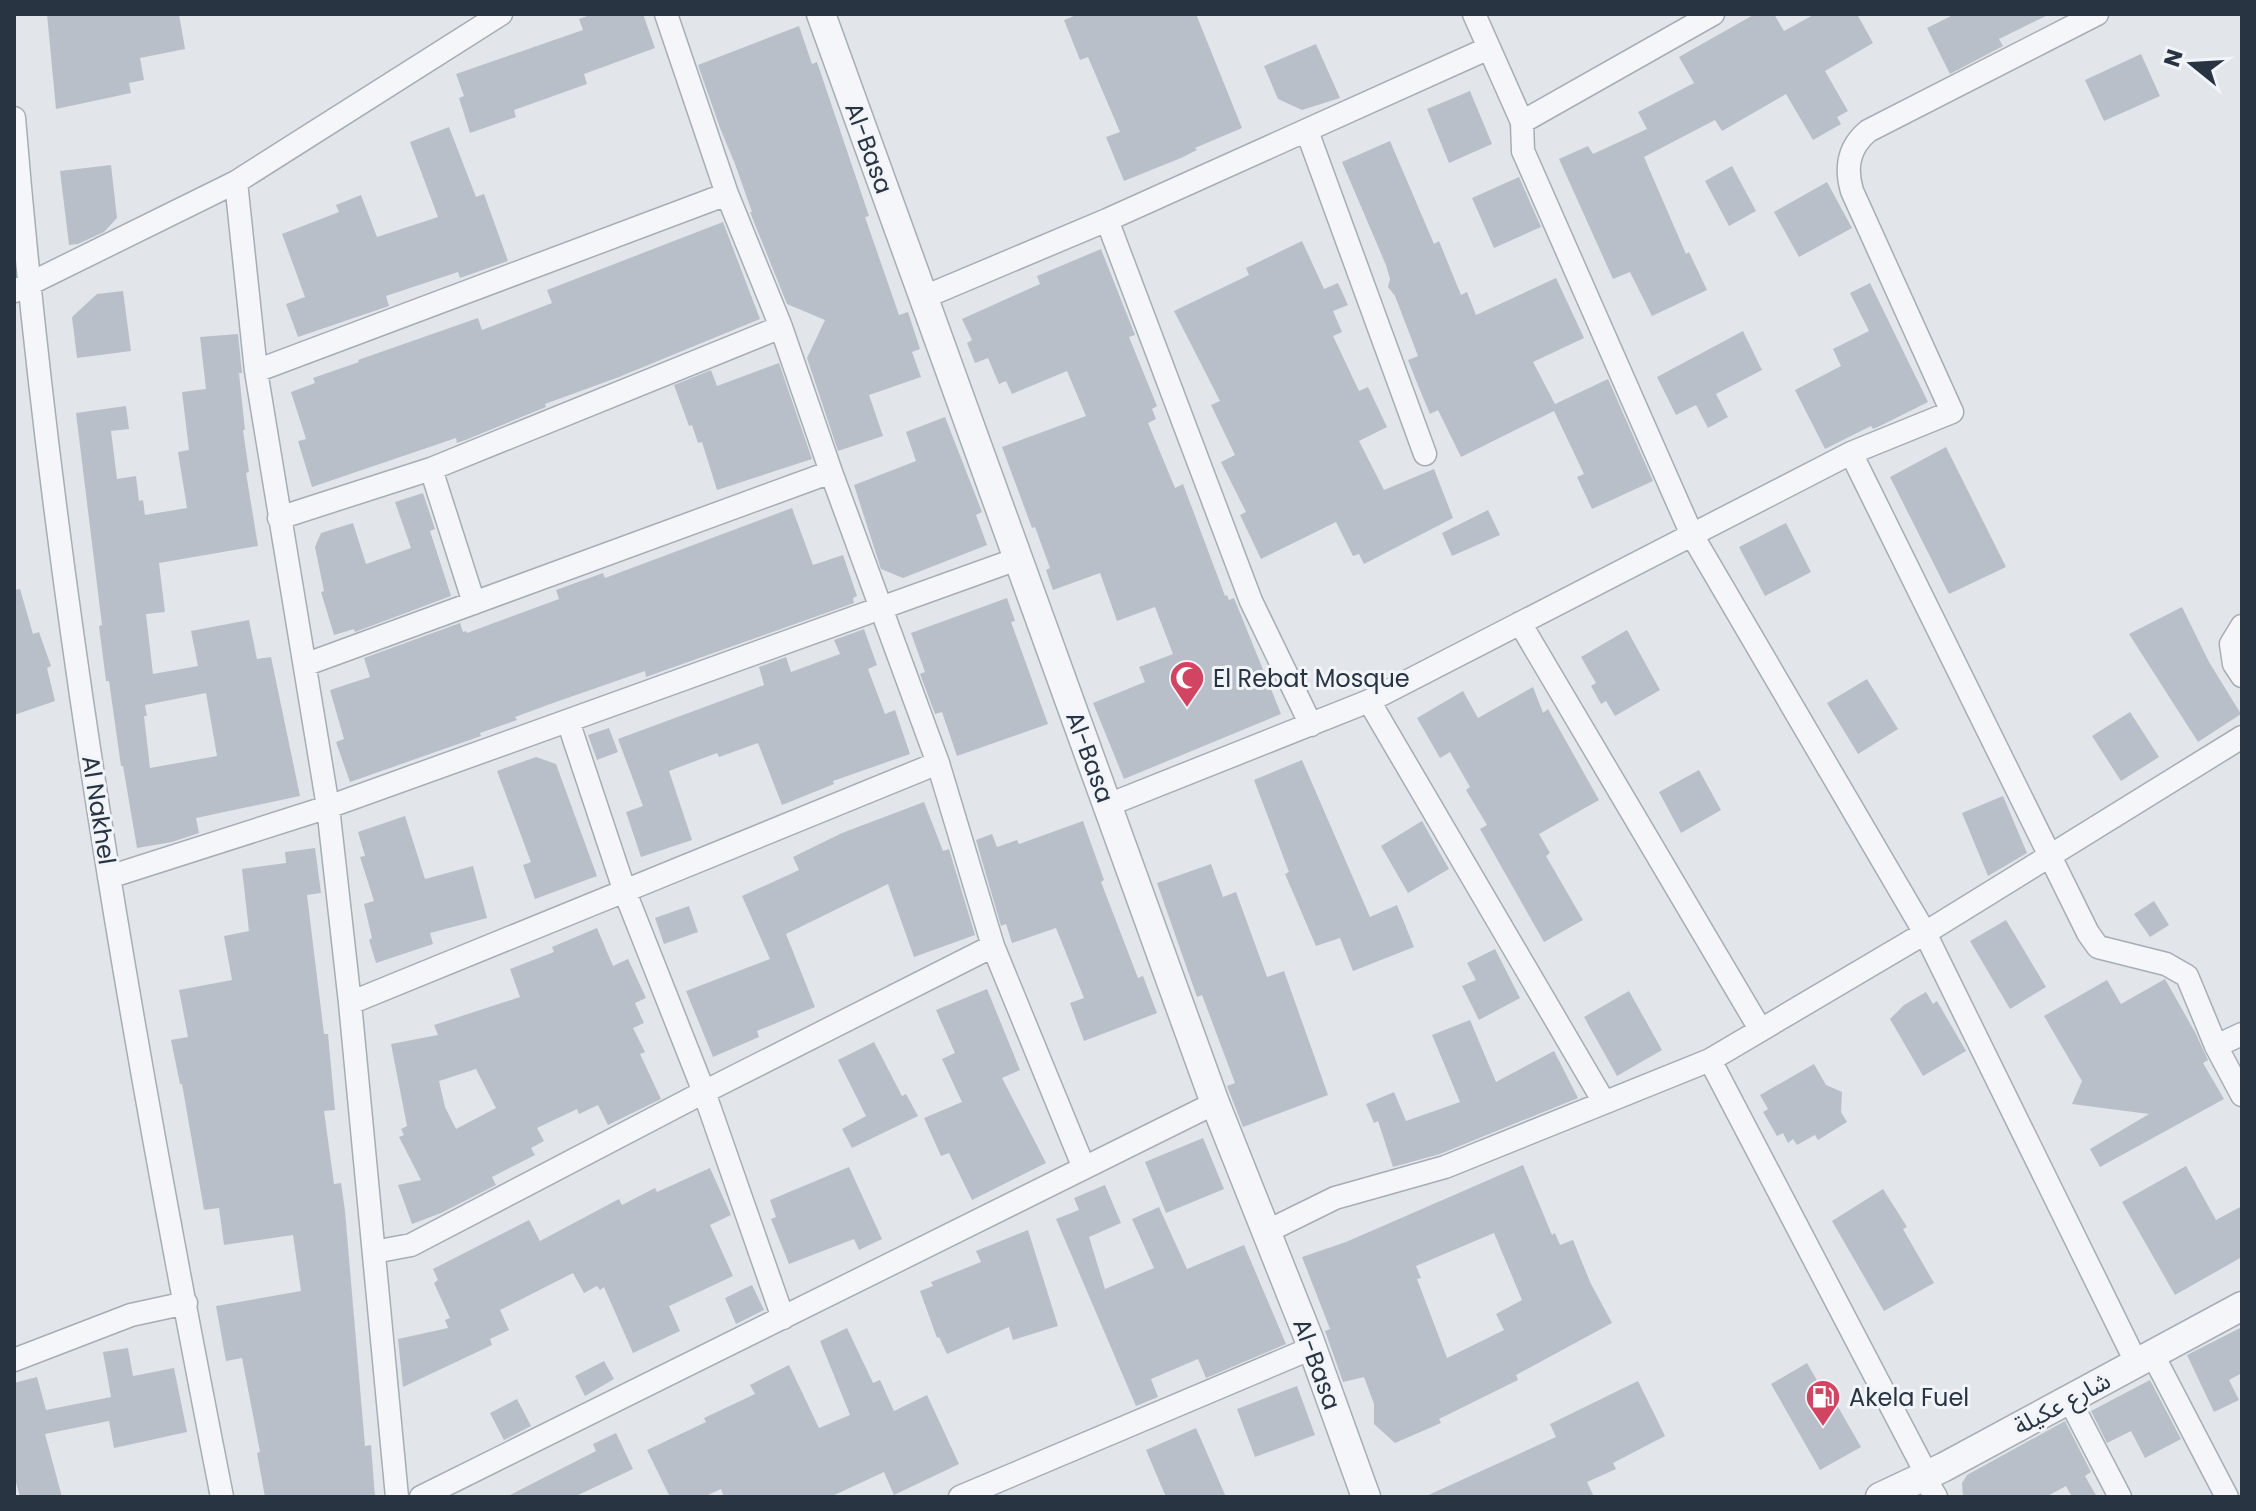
<svg xmlns="http://www.w3.org/2000/svg" width="2256" height="1511" font-family="Poppins,'Noto Sans Arabic',sans-serif">
  <style>
    .building { fill: #b9bfc8; fill-rule: evenodd }
    .lines { fill: none; stroke-linecap: round; stroke-linejoin: round }
    .minor-casing { stroke: #a7adb5; stroke-width: 25 }
    .tertiary-casing { stroke: #a7adb5; stroke-width: 31 }
    .minor { stroke: #f5f6f9; stroke-width: 22 }
    .tertiary { stroke: #f5f6f9; stroke-width: 28 }
    .labels { text-anchor: middle; dominant-baseline: central; stroke-width: 6; stroke-linejoin: round; paint-order: stroke }
    .street-label { font-size: 24px; fill: #293443; stroke: #f1f4f8 }
    .poi-label { font-size: 24px; fill: #293443; stroke: #f1f4f8; text-anchor: start }
  </style>
  <rect width="100%" height="100%" fill="#e2e6ea"/>
  <path class="building" d="M47 14H179L185 49 140 58 144 80 129 83 131 93 56 109Z
    M593 14H643L655 48 584 74 587 84 514 110 516 117 470 133 459 98 464 96 456 74 583 30 579 19Z
    M1079 14H1196L1242 128 1195 148 1197 150 1181 158 1124 181 1106 137 1120 132 1088 57 1080 60 1064 20Z
    M1755 14H1774L1784 31 1815 14H1857L1873 43 1825 71 1848 111 1837 117 1841 124 1813 140 1786 94 1722 131 1715 120 1644 157 1686 254 1689 252 1707 290 1652 316 1630 272 1613 279 1559 159 1588 146 1593 154 1647 129 1638 112 1694 83 1679 57Z
    M1955 14H2050L1999 39 2003 46 1950 74 1927 28Z
    M799 26 812 64 817 62 869 216 865 217 899 315 908 312 920 349 912 352 921 377 869 395 883 436 838 451 807 358 825 320 787 304 750 212H752L735 164 720 128 698 65Z
    M1316 44 1340 98 1302 110 1278 99 1264 66Z
    M2141 54 2160 96 2104 121 2085 80Z
    M1470 91 1492 144 1449 163 1427 109Z
    M449 127 476 197 484 194 508 261 460 278 458 272 386 296 389 306 298 337 286 304 305 297 282 234 339 212 336 205 361 195 377 237 438 217 410 142Z
    M1390 141 1434 244 1439 241 1461 295 1467 292 1476 315 1556 278 1584 338 1533 362 1555 404 1608 379 1653 481 1592 509 1577 477 1584 474 1554 411 1461 457 1438 410 1430 414 1417 383 1408 360 1418 356 1395 296 1388 287 1390 279 1386 265 1342 162Z
    M111 165 117 218 104 232 78 244 69 245 60 171Z
    M1732 166 1756 211 1729 226 1705 181Z
    M1519 177 1541 227 1494 248 1472 198Z
    M1827 182 1852 228 1799 257 1774 212Z
    M723 222 760 319 619 377 545 404 546 407 468 439 457 443 456 438 312 487 298 441 306 439 291 392 315 383 313 378 359 362 358 360 478 318 482 330 552 303 547 290Z
    M1302 241 1324 289 1338 283 1348 305 1333 311 1342 332 1333 336 1359 391 1368 387 1387 427 1359 441 1384 490 1434 469 1453 518 1364 564 1359 554 1353 556 1336 522 1261 559 1240 515 1246 512 1221 462 1235 455 1211 405 1220 401 1174 311 1249 275 1246 268Z
    M1101 249 1135 335 1129 337 1157 406 1152 409 1156 419 1148 423 1175 488 1183 484 1225 596 1227 595 1229 600 1234 598 1281 714 1124 779 1093 703 1145 682 1139 667 1173 654 1155 607 1117 621 1100 573 1053 590 1046 570 1050 568 1035 527 1032 528 1002 447 1086 416 1067 371 1012 394 1006 381 999 384 988 358 975 363 967 343 972 340 962 319 1040 284 1037 276Z
    M1870 283 1928 402 1882 425 1873 429 1871 426 1825 449 1795 390 1841 366 1833 349 1869 331 1850 293Z
    M123 291 131 351 77 358 72 317 97 294Z
    M1743 331 1762 370 1716 394 1728 417 1708 428 1696 405 1676 415 1657 377Z
    M238 334 242 373H239L245 430H243L249 472 246 473 258 546 159 563 165 612 146 614 153 674 198 666 191 631 249 620 257 659 271 657 300 796 196 818 199 833 172 842 137 848 123 766H121L109 681H106L99 626 102 625 76 413 126 406 129 429 111 431 117 479 136 476 139 501 143 500 145 515 187 508 178 452 189 450 182 392 206 389 200 337ZM206 693 217 756 150 768 144 716H147L145 705Z
    M779 363 812 459 717 490 702 442 698 443 692 425 689 426 674 385 711 370 717 386Z
    M945 417 982 512 976 515 987 545 903 578 881 569 854 485 916 461 906 432Z
    M1946 447 2006 567 1949 594 1890 477Z
    M423 493 435 529 430 531 451 596 355 632 354 629 334 635 321 592 324 591 315 547 321 533 353 523 366 564 411 548 395 502Z
    M792 508 813 565 843 555 857 596 853 598 854 603 646 677 645 671 553 703 515 717 517 720 480 733 481 736 350 782 336 742 344 739 330 690 370 677 364 658 460 623 463 632 466 631 467 633 559 599 556 590 603 573 605 578Z
    M1488 510 1500 535 1452 556 1442 533Z
    M1786 523 1811 572 1765 596 1739 547Z
    M20 589 33 634 39 632 51 666 47 668 55 701 14 715V590Z
    M1007 598 1015 621 1011 622 1048 724 957 756 942 712 935 714 920 674 925 672 911 633Z
    M2182 607 2209 662 2241 714 2198 742 2129 634Z
    M864 629 877 665 868 669 885 714 895 710 910 754 833 781 834 784 782 805 758 743 719 757 717 753 669 771 692 840 641 857 626 812 643 806 618 739 764 685 759 667 786 657 791 672 840 654 834 640Z
    M1627 630 1660 690 1615 716 1606 701 1601 704 1591 686 1596 683 1581 657Z
    M1867 679 1898 729 1858 754 1827 703Z
    M1533 687 1543 713 1548 709 1599 800 1539 834 1550 853 1546 856 1583 920 1544 942 1480 829 1487 825 1466 790 1470 787 1450 752 1440 758 1417 718 1463 691 1478 718Z
    M2130 712 2159 757 2121 781 2092 736Z
    M609 728 618 752 597 760 588 735Z
    M536 757 556 764 597 876 535 899 523 865 531 862 497 771Z
    M1302 760 1370 917 1397 905 1414 947 1353 971 1340 938 1316 946 1285 874 1289 872 1254 780Z
    M1699 770 1721 810 1681 833 1659 792Z
    M2003 796 2027 853 1988 876 1962 813Z
    M924 802 943 851 949 849 975 935 914 957 888 884 786 934 815 1007 757 1031 759 1037 713 1057 686 991 770 959 742 896 799 870 793 857 842 833Z
    M405 816 425 879 473 866 487 918 430 933 433 944 376 963 369 940 372 938 364 904 374 901 360 857 365 856 358 832Z
    M1083 821 1104 880 1101 882 1138 978 1143 976 1157 1013 1084 1041 1070 1003 1084 998 1056 928 1012 943 1006 924 1001 926 976 840 992 834 997 847 1017 840 1019 844Z
    M1422 821 1449 869 1408 893 1381 846Z
    M315 848 321 893 307 895 324 1034H328L335 1110 324 1111 334 1184 341 1183 345 1211 365 1446 371 1445 375 1497H265L257 1453 260 1452 242 1358 226 1361 216 1306 301 1291 293 1235 224 1245 219 1208 204 1210 182 1084H180L171 1040 188 1037 179 990 232 980 224 936 249 931 242 869 286 863 285 852Z
    M1211 864 1223 897 1236 892 1267 977 1284 971 1328 1095 1243 1127 1227 1086 1235 1083 1202 995 1197 997 1157 883Z
    M2154 901 2169 925 2150 937 2134 914Z
    M689 906 698 932 664 944 655 918Z
    M2006 920 2046 987 2010 1009 1970 941Z
    M597 928 613 966 628 959 646 998 635 1003 644 1023 633 1028 645 1052 640 1054 661 1099 608 1125 598 1105 579 1114 577 1109 537 1128 544 1141 531 1148 535 1155 492 1177 496 1185 441 1213 412 1224 398 1185 421 1180 399 1137 404 1135 401 1129 407 1126 391 1044 438 1035 434 1025 520 997 510 969 554 952 552 947ZM476 1069 496 1108 456 1129 445 1107 439 1081Z
    M1495 949 1520 998 1479 1020 1462 986 1476 980 1467 963Z
    M2165 979 2196 1034 2208 1060 2203 1063 2224 1099 2100 1167 2090 1149 2149 1114 2072 1104 2082 1081 2044 1016 2107 980 2121 1004Z
    M987 989 1020 1070 1002 1078 1046 1163 972 1200 949 1153 941 1156 924 1118 962 1102 942 1059 955 1053 936 1010Z
    M1629 991 1662 1050 1617 1076 1584 1017Z
    M1926 992 1933 1004 1937 1001 1966 1051 1923 1076 1890 1019 1904 1005Z
    M1470 1020 1496 1082 1554 1051 1578 1098 1440 1154 1393 1167 1378 1121 1374 1123 1366 1104 1394 1092 1406 1121 1460 1102 1432 1035Z
    M874 1042 902 1096 906 1094 918 1116 852 1148 842 1129 866 1116 838 1060Z
    M1814 1064 1826 1085 1842 1092 1841 1112 1847 1122 1818 1140 1815 1135 1797 1145 1793 1139 1788 1143 1783 1133 1777 1136 1763 1112 1768 1109 1760 1095Z
    M1203 1138 1224 1189 1166 1213 1145 1162Z
    M1523 1165 1552 1235 1555 1233 1560 1245 1573 1240 1590 1282 1612 1323 1516 1375 1518 1380 1439 1419 1441 1423 1395 1443 1374 1424V1404L1364 1377 1343 1382 1325 1331 1330 1329 1302 1257 1346 1242ZM1494 1233 1522 1300 1496 1314 1504 1330 1447 1358 1417 1279 1421 1278 1416 1266Z
    M2186 1166 2216 1220 2242 1206V1257L2175 1295 2122 1202Z
    M849 1167 882 1239 859 1250 854 1239 789 1264 771 1219 776 1217 770 1200Z
    M710 1168 731 1215 710 1225 733 1276 669 1306 680 1331 633 1353 604 1287 600 1290 597 1286 584 1293 573 1273 500 1310 509 1330 490 1339 492 1345 403 1387 398 1339 448 1328 445 1320 450 1318 434 1283 438 1280 433 1269 529 1220 540 1241 619 1199 622 1205 655 1188 657 1192Z
    M1105 1185 1121 1223 1089 1237 1105 1289 1154 1268 1132 1219 1159 1207 1187 1269 1244 1245 1286 1344 1206 1378 1198 1359 1151 1379 1158 1397 1136 1406 1056 1219 1079 1210 1074 1198Z
    M1883 1189 1907 1227 1903 1229 1934 1283 1884 1311 1832 1221Z
    M1028 1230 1058 1326 1013 1340 1009 1327 947 1354 939 1337 937 1338 920 1291 933 1286 931 1282 981 1262 976 1251Z
    M752 1285 764 1310 736 1324 725 1298Z
    M2242 1327V1373L2229 1380 2239 1400 2214 1412 2187 1355Z
    M847 1328 873 1383 880 1380 894 1411 927 1395 959 1464 894 1495 884 1472 830 1497H724L721 1489 704 1497H670L647 1450 706 1422 704 1418 755 1394 750 1385 789 1365 819 1428 850 1415 820 1341Z
    M128 1348 133 1376 174 1368 187 1432 114 1448 109 1421 45 1434 62 1497H20L14 1475V1383L37 1377 46 1410 111 1397 103 1352Z
    M604 1361 614 1379 585 1396 575 1376Z
    M1807 1363 1822 1389 1826 1386 1861 1447 1820 1470 1771 1384Z
    M2150 1380 2181 1439 2145 1458 2131 1431 2107 1443 2091 1411Z
    M1638 1381 1665 1436 1613 1463 1616 1469 1587 1482 1594 1497H1424L1556 1437 1550 1424Z
    M1297 1386 1315 1435 1255 1457 1237 1409Z
    M517 1399 531 1426 504 1440 490 1413Z
    M2065 1421 2091 1472 2085 1476 2097 1497H2072L2066 1486 2046 1497H1963L1962 1483 1967 1475Z
    M1196 1428 1226 1497H1166L1146 1450Z
    M616 1433 633 1469 574 1497H506L596 1451 593 1444Z"/>
  <g class="lines">
    <defs>
      <path id="minor" d="M666 14 727 194 781 327 831 472 938 763 993 946 1084 1168
        M1474 14 1522 122 1523 151 1692 535 1925 933 2137 1364
        M14 118C52 582 132 1041 222 1497
        M1522 122 1713 14
        M1307 131 1425 454
        M1107 220 1251 601 1311 725
        M15 291 236 182
        M922 298 1107 220 1489 48
        M256 371 727 194
        M1851 453 2088 933 2098 947 2166 964 2187 976 2216 1046 2242 1095
        M431 469 474 603
        M279 518 431 469 781 327
        M1520 623 1760 1029
        M2242 626 2231 644 2234 664 2242 676
        M307 664 831 472
        M1369 701 1604 1102
        M568 721 625 892 704 1092 783 1318
        M1108 805 1369 701 1851 453 1952 412 1852 191C1845 167 1849 147 1868 131L2097 14
        M109 877 328 807 1017 559
        M350 1003 938 763
        M2216 1046 2242 1034
        M1710 1060 1927 1475
        M1266 1232 1335 1198 1445 1167 1710 1060 1925 933 2242 737
        M374 1252 411 1245 704 1092 993 946
        M2153 1355 2227 1497
        M14 1360 131 1315 186 1303
        M2069 1399 2120 1497
        M1924 1477 1936 1497
        M397 1497 350 1003 328 807 256 371 236 182 501 14
        M421 1497 1215 1103
        M960 1497 1312 1348"/>
      <path id="tertiary" d="M821 14 1215 1103 1309 1339 1366 1497
        M1880 1497 1944 1467 2242 1306"/>
    </defs>
    <use href="#minor" class="minor-casing"/>
    <use href="#tertiary" class="tertiary-casing"/>
    <use href="#minor" class="minor"/>
    <use href="#tertiary" class="tertiary"/>
  </g>
  <defs>
    <symbol id="mosque-pin" viewBox="-11 -11 22 30"><path d="M0 17L-7.5 6A9.5 9.5 0 1 1 7.5 6Z" fill="#d14562" stroke="#f1f4f8"/><path d="M3.5-4.9A6 6 0 1 0 3.5 4.9A5 5 0 1 1 3.5-4.9Z" fill="#fff"/></symbol>
    <symbol id="fuel-pin" viewBox="-11 -11 22 30"><path d="M0 17L-7.5 6A9.5 9.5 0 1 1 7.5 6Z" fill="#d14562" stroke="#f1f4f8"/><path d="M-5.5-6h7V0h2V4h1.3V-2.5L3-4.5l.8-.8L6-3V5H2.5V1h-1V6h-7ZM-4.2-4.7v3.2H.2V-4.7Z" fill="#fff"/></symbol>
  </defs>
  <g fill-rule="evenodd">
    <use href="#mosque-pin" x="1167" y="658" width="40" height="54"/>
    <use href="#fuel-pin" x="1803" y="1377" width="40" height="54"/>
  </g>
  <g class="labels">
    <g class="street-label">
      <text transform="translate(869 148) rotate(70)">Al-Basa</text>
      <text transform="translate(1090 757) rotate(70)">Al-Basa</text>
      <text transform="translate(99 810) rotate(81)">Al Nakhel</text>
      <text transform="translate(1317 1364) rotate(70)">Al-Basa</text>
      <text transform="translate(2062 1403) rotate(-28)">شارع عكيلة</text>
    </g>
    <g class="poi-label">
      <text x="1213" y="678">El Rebat Mosque</text>
      <text x="1849" y="1397">Akela Fuel</text>
    </g>
  </g>
  <rect width="2256" height="1511" fill="none" stroke="#293443" stroke-width="32"/>
  <g transform="translate(2192 64) rotate(288)" stroke="#f1f4f8" stroke-width="6" paint-order="stroke">
  <path d="M0-6L14 30L0 20L-14 30Z" fill="#293443"/>
  <text y="-12" font-size="22" font-weight="bold" text-anchor="middle" fill="#293443">N</text>
  </g>
</svg>
